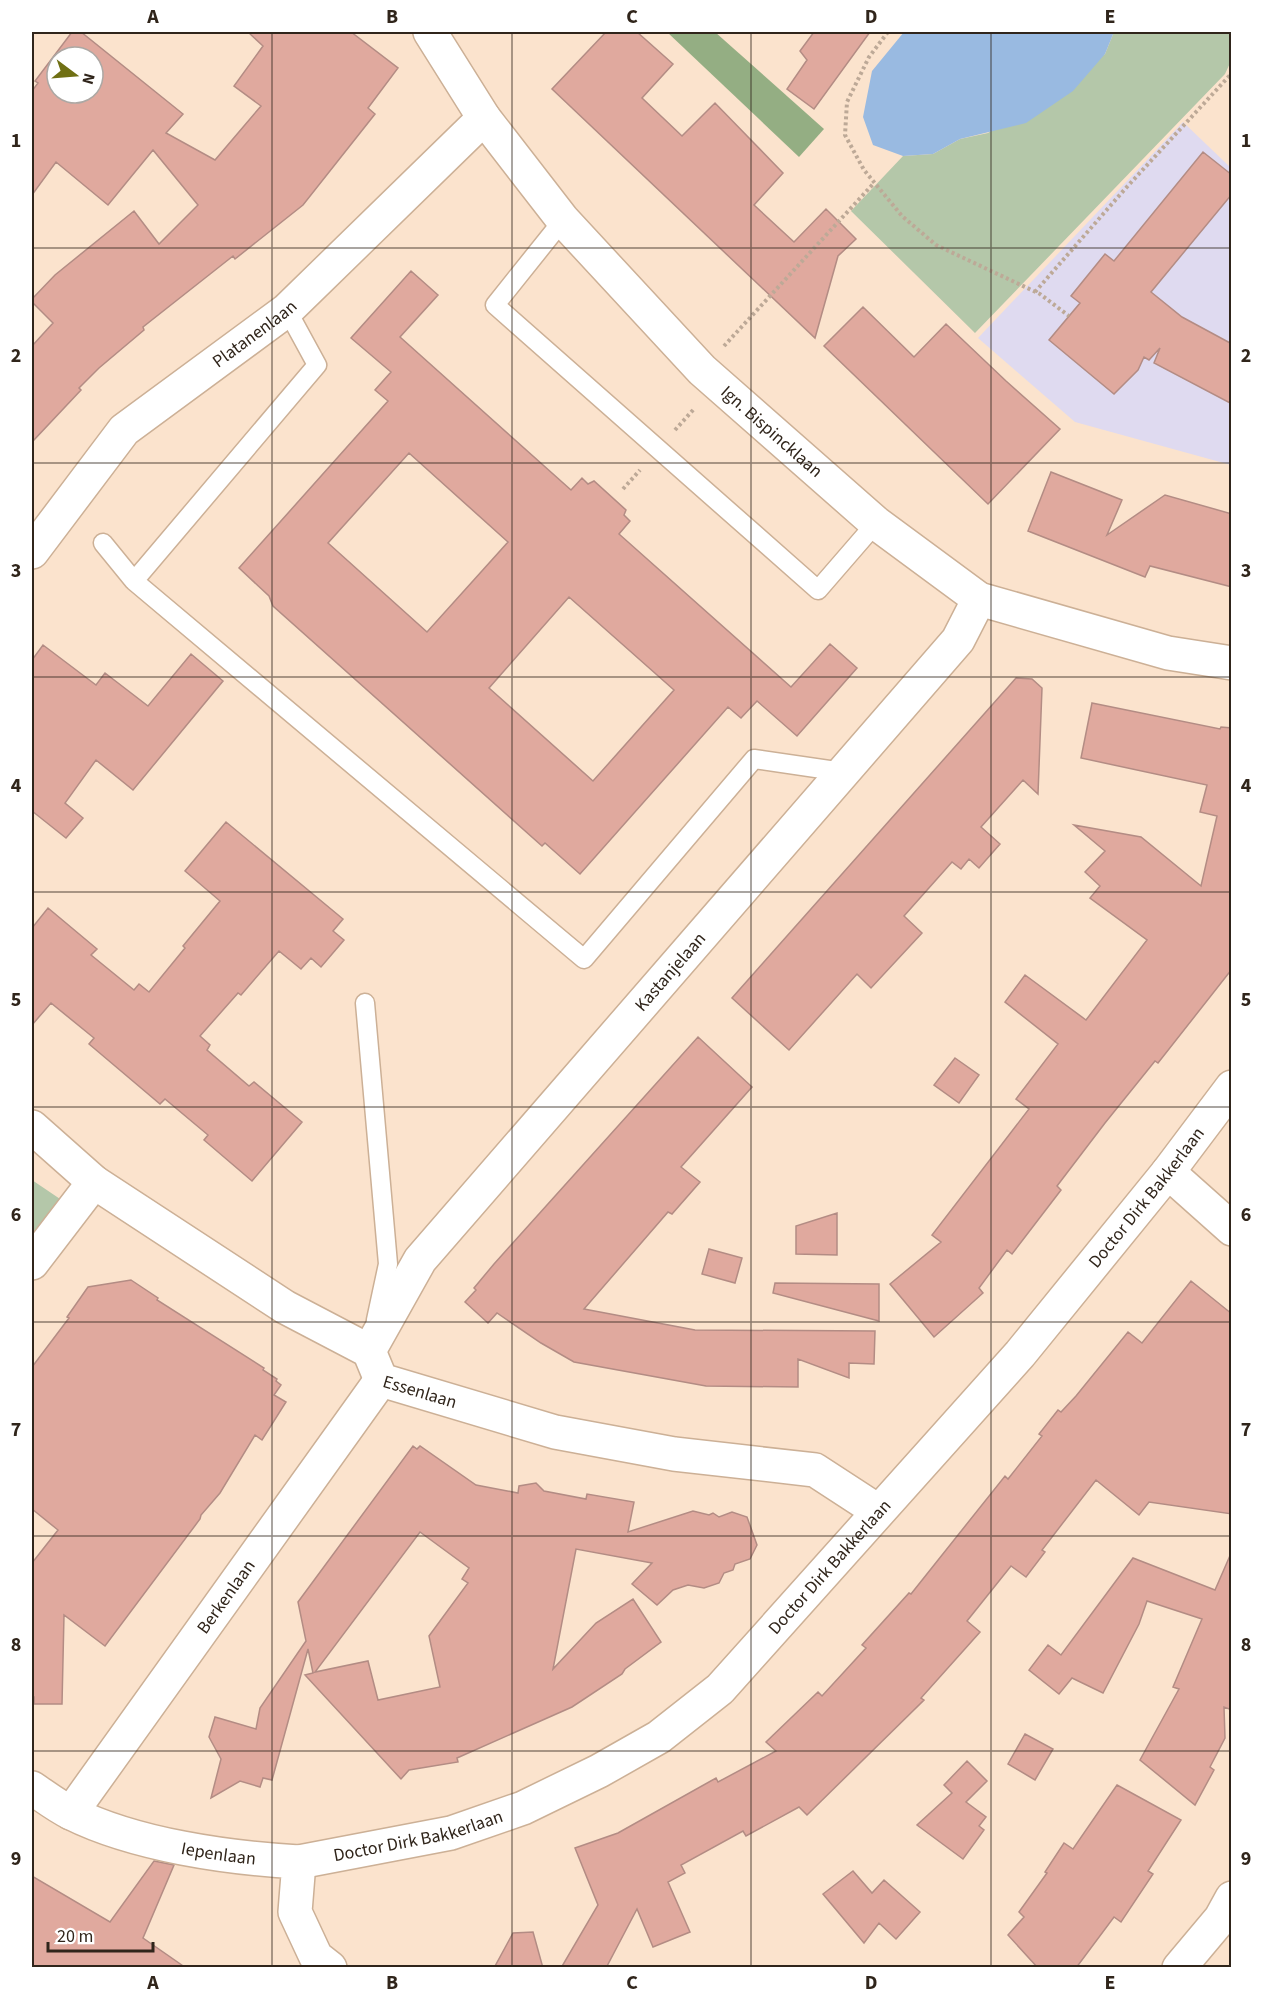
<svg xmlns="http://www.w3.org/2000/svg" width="1263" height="1999" font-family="'Source Sans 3',sans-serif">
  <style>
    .education { fill: #dfdaf0 }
    .green { fill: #b4c7a9 }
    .forest { fill: #94ae83 }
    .water { fill: #99bae1 }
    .building { fill: #e0a99e; stroke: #b38c84; stroke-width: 1.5; fill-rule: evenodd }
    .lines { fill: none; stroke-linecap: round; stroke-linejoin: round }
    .service-casing { stroke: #ccb096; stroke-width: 21 }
    .minor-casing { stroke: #ccb096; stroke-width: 36 }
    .path { stroke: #bda997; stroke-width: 4; stroke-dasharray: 3 3; stroke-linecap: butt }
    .service { stroke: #fff; stroke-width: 18 }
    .minor { stroke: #fff; stroke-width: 33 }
    .grid { fill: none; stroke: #30251b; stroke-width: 1.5; stroke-opacity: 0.55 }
    .labels { text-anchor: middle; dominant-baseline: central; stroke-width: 5; stroke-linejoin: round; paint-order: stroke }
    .street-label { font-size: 18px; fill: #30251b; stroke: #fff }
    .neatline { fill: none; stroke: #30251b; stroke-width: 2 }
    .grid-label { font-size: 20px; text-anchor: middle; font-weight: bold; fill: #30251b }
  </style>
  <rect width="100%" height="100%" fill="#fbe3cd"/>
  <path class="education" d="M1183 122 1231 168V465L1075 422 978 338Z"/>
  <path class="green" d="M1114 32H1231V61L1225 74 975 333 851 211 903 156 933 154 960 139 988 133 1105 54Z
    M32 1180 66 1203 32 1245Z"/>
  <path class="forest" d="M667 32H715L824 129 799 157Z"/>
  <path class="water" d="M904 32H1114L1105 54 1073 91 1026 123 960 139 933 154 903 156 873 145 863 117 872 71Z"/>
  <path class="building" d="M72 32H81L183 114 166 133 215 160 261 106 234 86 263 46 248 32H351L398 68 368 108 375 114 303 205 235 259 233 256 143 327 144 330 99 368 79 388 81 390 32 442V346L53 323 32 302V299L55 275 134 211 159 244 198 205 153 150 108 205 56 162 32 195V91L38 83 35 81ZM57 57H93V93H57Z
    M606 32H637L673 64 642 98 682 136 715 103 783 173 754 205 794 242 826 209 856 239 838 256 815 338 552 89Z
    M814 32H870L814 109 787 89 807 60 800 51Z
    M1203 152 1232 175V194L1151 292 1182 317 1232 344V404L1154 363 1160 348 1149 360 1144 357 1138 370 1114 394 1049 340 1080 303 1071 296 1105 254 1114 261Z
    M411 271 438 295 400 337 571 490 582 478 588 484 594 481 626 510 624 515 630 521 619 534 791 687 830 644 857 668 797 736 757 701 741 718 728 707 580 874 545 843 542 846 273 606 269 596 239 568 388 401 375 390 391 372 351 338ZM409 453 508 542 427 632 328 543ZM569 597 674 690 593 781 489 688Z
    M863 307 914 357 946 324 1006 381 1060 429 988 504 824 346Z
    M1051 472 1122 500 1107 535 1165 495 1232 514V587L1150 566 1145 577 1028 531Z
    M43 645 96 685 105 673 148 706 191 654 223 681 133 790 96 760 65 803 83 818 66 838 32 811V660Z
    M1016 678 1032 679 1042 688 1038 794 1023 780 981 827 1000 844 979 868 969 859 961 869 952 862 904 916 922 933 871 988 857 974 789 1050 732 998Z
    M1092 703 1220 729 1221 727 1232 728V969L1158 1063 1155 1061 1105 1123 1057 1186 1061 1190 1012 1254 1007 1250 979 1288 983 1293 934 1337 890 1284 941 1242 932 1235 1029 1109 1016 1099 1058 1044 1005 1002 1025 975 1086 1020 1147 940 1090 898 1100 886 1085 872 1105 851 1074 825 1141 837 1201 886 1217 816 1200 812 1207 785 1081 758Z
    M226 822 343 919 333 931 344 940 321 967 311 958 301 969 279 951 241 995 238 993 200 1036 210 1045 207 1050 249 1086 254 1082 302 1122 252 1181 204 1140 208 1135 165 1099 160 1104 89 1044 94 1038 51 1003 32 1025V928L48 908 97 949 91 955 134 990 139 984 149 992 185 948 183 946 220 901 185 871Z
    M698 1037 752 1087 681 1167 700 1182 672 1214 668 1212 584 1309 695 1330 875 1331 874 1364 849 1363V1378L798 1359V1387L706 1386 574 1362 541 1343 497 1313 488 1323 465 1302 476 1290 474 1288 494 1264Z
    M955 1058 979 1075 959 1103 934 1085Z
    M837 1213V1255L796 1254V1226Z
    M709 1249 742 1258 735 1283 702 1274Z
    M131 1280 158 1298 157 1300 264 1368 263 1370 277 1379 276 1381 281 1385 274 1395 286 1402 262 1440 255 1435 220 1493 201 1515 200 1519 105 1646 64 1615 62 1704H34V1697H32V1563L58 1530 32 1509V1367L69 1318 67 1317 88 1287Z
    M1191 1281 1232 1314V1514L1149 1502 1139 1515 1096 1480 1042 1550 1045 1552 1026 1577 1011 1566 967 1621 980 1632 921 1698 924 1700 807 1815 799 1807 746 1836 743 1831 681 1865 685 1873 668 1882 690 1932 653 1947 637 1909 606 1968H561L598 1905 575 1848 618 1833 716 1778 718 1782 776 1751 766 1742 818 1692 822 1696 866 1648 862 1645 909 1593 911 1594 1005 1476 1008 1479 1042 1436 1039 1434 1058 1410 1061 1412 1076 1396 1128 1332 1142 1343Z
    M775 1283 879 1284V1321L773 1293Z
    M413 1446 417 1449 420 1446 476 1485 518 1493 519 1486 536 1483 544 1491 586 1499 587 1494 634 1502 628 1532 693 1511 709 1515 713 1513 719 1517 732 1512 747 1517 757 1545 750 1559 735 1564 733 1570 724 1573 719 1583 704 1588 688 1585 673 1590 657 1605 632 1584 652 1563 576 1549 553 1669 596 1623 633 1599 661 1642 625 1669 622 1674 572 1707 457 1758 458 1762 409 1770 401 1779 305 1675 313 1673 308 1649 272 1780 263 1778 260 1787 240 1781 211 1798 221 1759 209 1737 215 1717 256 1729 260 1708 306 1641 298 1602ZM420 1532 469 1568 462 1579 468 1583 429 1636 440 1687 378 1700 368 1661 315 1672Z
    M1232 1551V1710L1224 1707 1225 1738 1210 1767 1214 1770 1195 1805 1140 1760 1179 1689 1173 1687 1202 1619 1147 1601 1139 1624 1103 1693 1072 1678 1059 1694 1029 1670 1048 1645 1061 1655 1133 1558 1215 1590Z
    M1025 1734 1053 1749 1035 1780 1008 1764Z
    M967 1761 987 1781 966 1802 986 1817 979 1826 984 1830 963 1859 917 1825 952 1793 944 1785Z
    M1117 1785 1181 1820 1148 1871 1153 1874 1121 1922 1114 1917 1076 1968H1038L1008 1935 1024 1917 1019 1912 1047 1873 1045 1872 1064 1843 1073 1849Z
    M154 1861 174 1865 143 1938 186 1968H32V1876L110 1922Z
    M853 1871 872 1893 884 1880 920 1912 896 1939 879 1923 864 1943 823 1894Z
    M533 1932 543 1968H494L513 1933Z"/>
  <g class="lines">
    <defs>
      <path id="service" d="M563 220 495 305 818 590 876 523
        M287 310 317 365 134 581 584 959 754 759 843 772
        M103 543 134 581
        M365 1003 388 1264 376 1320"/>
      <g id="minor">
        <path id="s1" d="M430 32 484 118 563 220 702 370 876 523 979 599 1168 653 1232 663"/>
        <path id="s2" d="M32 552 124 430 287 310 484 118"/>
        <path id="s3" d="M32 1127 94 1182 285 1307 369 1351 381 1380 555 1432 674 1454 815 1470 878 1511"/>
        <path d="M1168 1172 1232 1229"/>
        <path d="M32 1263 94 1182"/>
        <path id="s4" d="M369 1351 420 1260 958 640 979 599"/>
        <path id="s5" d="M32 1788C44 1796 57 1806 71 1813 135 1845 228 1858 299 1862L295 1912 316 1957 330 1968"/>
        <path id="s6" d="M71 1813 381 1380"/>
        <path id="s7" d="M299 1862 451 1833 523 1808 599 1771 659 1737 720 1689 1020 1354 1168 1172 1232 1087"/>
        <path d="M1179 1968 1221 1918 1232 1898"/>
      </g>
    </defs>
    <use href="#service" class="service-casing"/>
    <use href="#minor" class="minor-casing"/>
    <path class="path" d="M888 32 869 57 847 102 845 135 864 170 902 216 936 245 1040 294 1069 316
      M1035 292 1125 189 1232 73
      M724 346 874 183
      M675 430 694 409
      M623 489 640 470"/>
    <use href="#service" class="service"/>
    <use href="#minor" class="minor"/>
  </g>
  <path class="grid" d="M272 32V1968M512 32V1968M751 32V1968M991 32V1968M32 248H1232M32 463H1232M32 677H1232M32 892H1232M32 1107H1232M32 1322H1232M32 1536H1232M32 1751H1232"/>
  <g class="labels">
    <g class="street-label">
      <text stroke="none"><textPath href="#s2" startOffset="315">Platanenlaan</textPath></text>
      <text stroke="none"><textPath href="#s1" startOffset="528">Ign. Bispincklaan</textPath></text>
      <text stroke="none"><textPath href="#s4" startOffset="486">Kastanjelaan</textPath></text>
      <text stroke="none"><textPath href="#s7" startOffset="1113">Doctor Dirk Bakkerlaan</textPath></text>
      <text stroke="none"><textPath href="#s3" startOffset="478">Essenlaan</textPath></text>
      <text stroke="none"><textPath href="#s7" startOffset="626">Doctor Dirk Bakkerlaan</textPath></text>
      <text stroke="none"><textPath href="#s6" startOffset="266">Berkenlaan</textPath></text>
      <text stroke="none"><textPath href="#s7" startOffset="122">Doctor Dirk Bakkerlaan</textPath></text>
      <text stroke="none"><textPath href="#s5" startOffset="200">Iepenlaan</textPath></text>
    </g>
  </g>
  <rect width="1263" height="1999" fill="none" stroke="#ffffff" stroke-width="66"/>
  <g transform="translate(75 75) rotate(106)"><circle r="28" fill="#ffffff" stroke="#aca8a4" stroke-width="1.5"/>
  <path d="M0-4.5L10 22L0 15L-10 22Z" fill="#707014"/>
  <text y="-9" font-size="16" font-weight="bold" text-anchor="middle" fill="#30251b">N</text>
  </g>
  <path d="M48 1942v9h105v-9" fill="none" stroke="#30251b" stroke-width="3"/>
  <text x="57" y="1942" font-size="18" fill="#30251b" stroke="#ffffff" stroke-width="4.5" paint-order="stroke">20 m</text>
  <rect x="33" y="33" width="1197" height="1933" class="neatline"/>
  <g class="grid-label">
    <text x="153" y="23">A</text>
    <text x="392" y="23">B</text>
    <text x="632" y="23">C</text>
    <text x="871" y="23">D</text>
    <text x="1110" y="23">E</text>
    <text x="16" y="147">1</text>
    <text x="1246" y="147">1</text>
    <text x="16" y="362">2</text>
    <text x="1246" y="362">2</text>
    <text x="16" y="577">3</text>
    <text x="1246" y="577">3</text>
    <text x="16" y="792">4</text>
    <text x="1246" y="792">4</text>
    <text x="16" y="1006">5</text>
    <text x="1246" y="1006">5</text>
    <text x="16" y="1221">6</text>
    <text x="1246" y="1221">6</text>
    <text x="16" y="1436">7</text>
    <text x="1246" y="1436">7</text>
    <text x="16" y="1651">8</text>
    <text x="1246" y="1651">8</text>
    <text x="16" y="1865">9</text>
    <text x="1246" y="1865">9</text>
    <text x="153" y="1989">A</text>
    <text x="392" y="1989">B</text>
    <text x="632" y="1989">C</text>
    <text x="871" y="1989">D</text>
    <text x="1110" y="1989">E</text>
  </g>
</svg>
